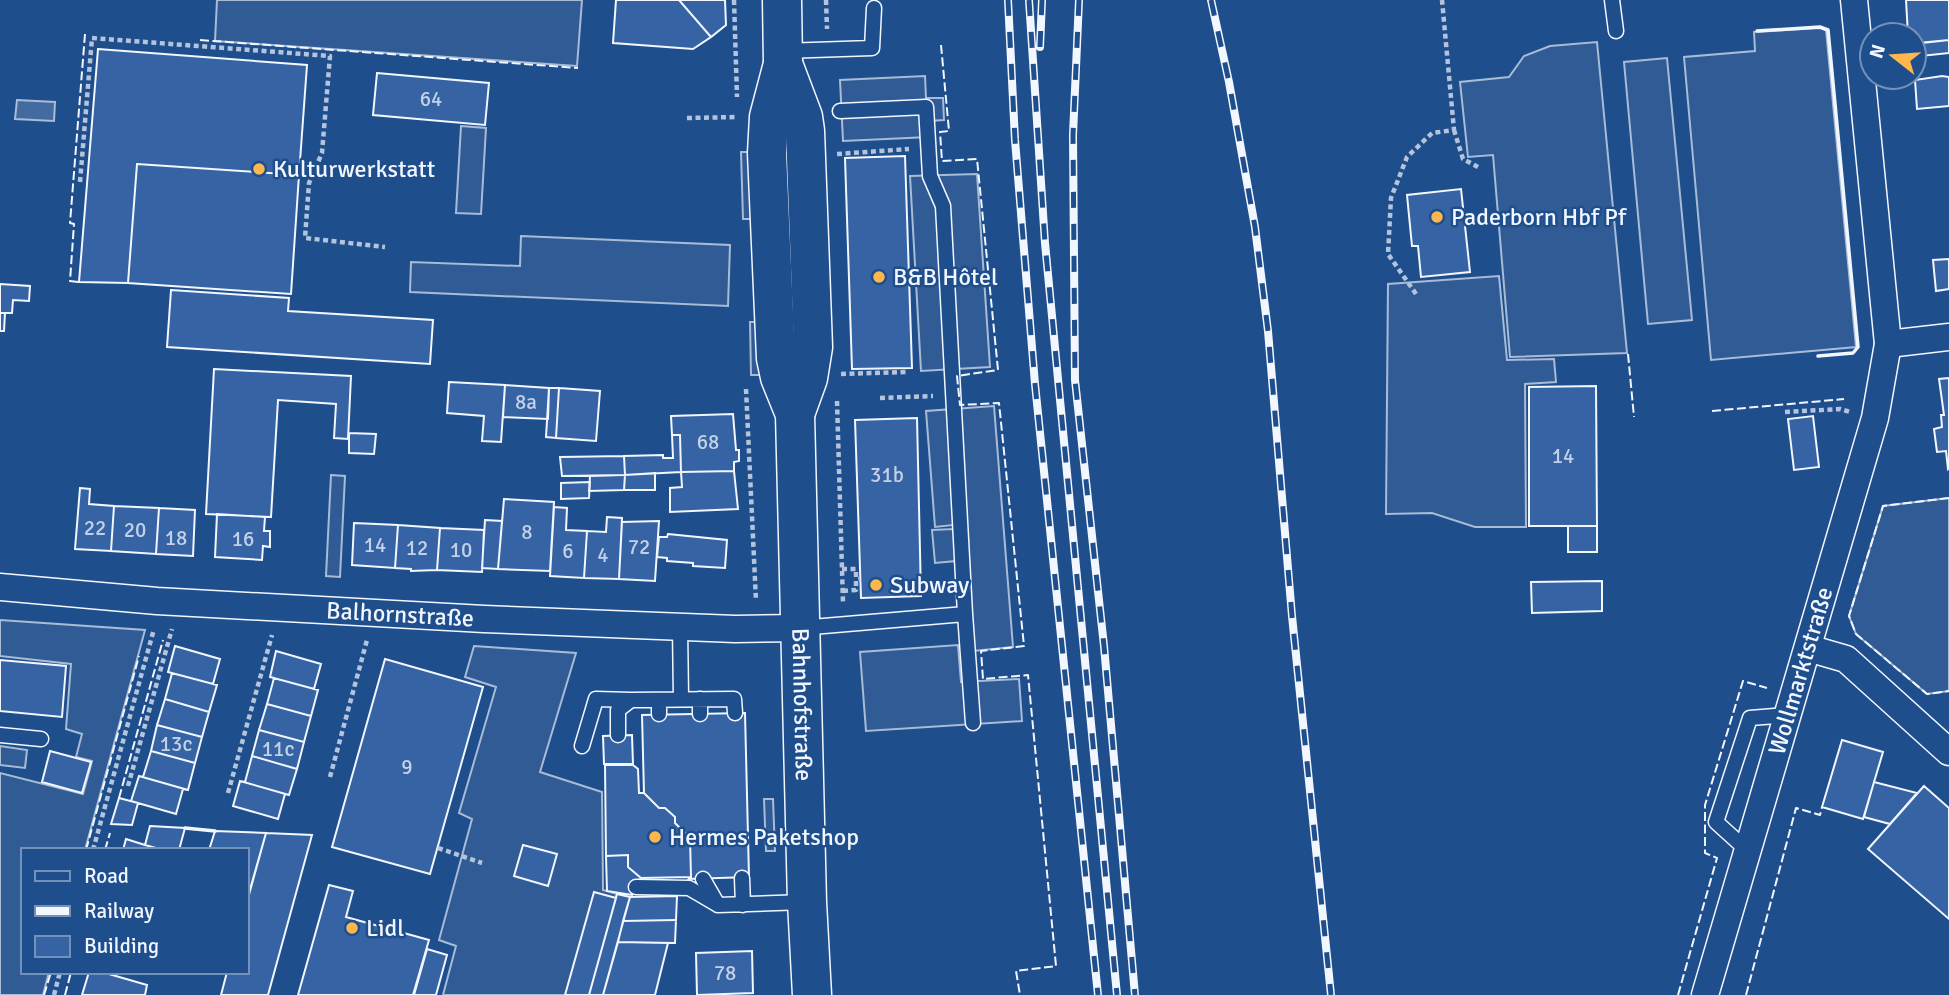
<svg xmlns="http://www.w3.org/2000/svg" width="1949" height="995" font-family="Signika,sans-serif">
  <style>
    .built { fill: #305b95; stroke: #a8bbd7; stroke-width: 2 }
    .water { fill: #446ba0; stroke: #a8bbd7; stroke-width: 2 }
    .building { fill: #3563a3; stroke: #f2f6ff; stroke-width: 2 }
    .lines { fill: none; stroke-linecap: round; stroke-linejoin: round }
    .service-casing { stroke: #f2f6ff; stroke-width: 17 }
    .minor-casing { stroke: #f2f6ff; stroke-width: 29 }
    .secondary-casing { stroke: #f2f6ff; stroke-width: 41 }
    .path { stroke: #b3c4dc; stroke-width: 4.5; stroke-dasharray: 5 3.5; stroke-linecap: butt }
    .service { stroke: #1f4e8c; stroke-width: 14 }
    .minor { stroke: #1f4e8c; stroke-width: 26 }
    .secondary { stroke: #1f4e8c; stroke-width: 38 }
    .rail-casing { stroke: #f2f6ff; stroke-width: 8 }
    .rail { stroke: #1f4e8c; stroke-width: 5; stroke-dasharray: 16; stroke-linecap: butt }
    .fence { stroke: #f2f6ff; stroke-width: 2; stroke-dasharray: 9 3.5; stroke-linecap: butt }
    .wall { stroke: #f2f6ff; stroke-width: 3.5 }
    .poi-dot { fill: #ffb74d; stroke: #1f4e8c; stroke-width: 2.5 }
    .labels { text-anchor: middle; dominant-baseline: central; stroke-width: 5; stroke-linejoin: round; paint-order: stroke }
    .number-label { font-size: 21px; fill: #c3d1e8 }
    .poi-label { font-size: 24px; fill: #f2f6ff; stroke: #1f4e8c; text-anchor: start }
    .street-label { font-size: 24px; fill: #f2f6ff; stroke: #1f4e8c }
  </style>
  <rect width="100%" height="100%" fill="#1f4e8c"/>
  <path class="built" d="M217 0H582L577 66 215 41Z
    M1820 28 1826 30 1856 347 1711 360 1684 57 1755 51 1754 32Z
    M1597 42 1627 353 1510 357 1493 155 1468 157 1460 82 1509 77 1524 56 1550 46Z
    M1667 58 1692 320 1648 324 1624 62Z
    M925 76 926 98H943L944 120 929 121V137L843 141 840 80Z
    M461 126 486 128 481 214 456 213Z
    M741 152H754L756 219H743Z
    M977 174 990 367 921 371 910 176Z
    M521 236 730 245 728 306 410 292 411 262 520 266Z
    M1499 276 1507 360 1554 359 1556 382 1525 384 1526 527H1475L1432 513 1386 514 1388 284Z
    M750 322H759L760 375H751Z
    M994 406 1013 647 973 651 962 524 935 527 926 411Z
    M331 475 345 476 340 577 326 576Z
    M1949 498V691L1927 694 1856 634 1849 616 1883 506Z
    M954 529 956 561 935 563 932 530Z
    M0 620 145 630 85 850H23V972H49L43 995H0V773L83 794 92 761 76 757 82 734 66 729 71 664 0 656Z
    M958 645 961 682 1019 679 1022 721 866 731 860 652Z
    M474 646 576 653 540 772 602 792 603 890 617 894 590 995H443L456 946 439 940 472 819 459 813 496 687 465 677Z
    M0 746 27 750 25 768 0 765Z
    M764 799H773L775 851H766Z"/>
  <path class="water" d="M17 100 55 102 54 121 15 119Z"/>
  <path class="building" d="M616 0H679L711 37 693 49 613 43Z
    M679 0H725L726 25 711 37Z
    M1906 0H1949V40L1914 44V35H1908Z
    M1949 40V53L1921 56 1919 43Z
    M98 49 307 65 299 175 137 164 128 283 79 282Z
    M377 73 489 83 485 125 373 115Z
    M1942 76 1949 77V106L1917 109 1915 80Z
    M905 156 912 368 852 369 845 158Z
    M137 164 299 175 291 294 128 283Z
    M1461 189 1470 272 1421 277 1418 246H1412L1407 195Z
    M1949 259V289L1936 291 1933 260Z
    M0 284 30 286 29 301 13 300 12 313H0Z
    M171 290 289 298 288 311 433 320 430 364 167 347Z
    M0 313H5L4 331H0Z
    M214 369 351 376 348 439 334 438 336 404 278 400 271 517 206 514Z
    M1949 378V468L1948 469 1946 451 1937 452 1934 429 1942 427 1941 415H1944L1939 379Z
    M449 382 505 385 501 442 482 441 484 416 447 413Z
    M505 385 549 388 548 419 503 417Z
    M1596 386 1597 526H1529V387Z
    M549 388H559L556 438 546 437Z
    M559 388 600 391 596 441 556 438Z
    M733 414 736 450H739V461L734 462V471L681 472 680 435H672L671 416Z
    M1813 416 1819 467 1794 470 1788 419Z
    M917 418 921 596 861 598 855 420Z
    M349 433 376 434 374 454 349 453Z
    M672 435H680L681 472 625 475 624 456 663 455V458H673Z
    M624 456 625 475 562 476 560 457Z
    M734 471 738 509 670 512V488L682 487 681 472Z
    M655 473V490H624L625 475Z
    M625 475 624 490 589 491 590 476Z
    M590 482 589 498 561 499V483Z
    M80 488 90 489 89 504 114 506 111 551 75 549Z
    M504 499 554 502 550 571 498 569Z
    M114 506 159 508 156 554 111 551Z
    M554 507 567 508 566 530 587 531 584 578 550 576Z
    M159 508 195 510 193 556 156 554Z
    M217 514 265 517 264 531H270V547L263 546 262 560 215 557Z
    M607 517 622 518 619 579 584 578 587 531 606 532Z
    M485 520 502 521 498 569 482 568Z
    M659 521 655 581 619 579 622 522Z
    M354 523 398 525 395 568 352 565Z
    M398 525 440 528 437 570 411 571V569L395 568Z
    M1568 526H1597V552H1568Z
    M440 528 484 530 482 572 437 570Z
    M668 534 727 540 725 568 693 566V563L667 561V558L657 557 659 537H667Z
    M1602 581V611L1532 613 1531 582Z
    M175 646 220 659 213 684 217 685 168 672Z
    M276 651 321 664 314 689 318 690 270 677Z
    M385 659 483 687 430 874 332 847Z
    M0 660 66 666 62 717 0 711Z
    M168 672 217 685 209 712 165 699 172 673Z
    M270 677 318 690 311 716 267 704 274 678Z
    M165 699 209 712 202 737 157 725Z
    M267 704 311 716 304 742 259 730Z
    M745 713 749 877 689 879 691 877 690 838 675 823V817L665 808H659L644 793 642 715Z
    M157 725 202 737 195 763 151 751Z
    M259 730 304 742 297 769 252 756Z
    M632 735 633 764H604L603 736Z
    M1842 740 1883 752 1863 819 1822 807Z
    M50 751 91 762 82 793 42 782Z
    M151 751 195 763 188 790 139 776 143 777Z
    M252 756 297 769 289 795 240 781 245 782Z
    M605 765H633L638 769 639 793H644L659 808H665L675 817V823L690 838 691 877 641 878 628 867V855L606 856Z
    M139 776 188 790 183 789 176 814 131 801Z
    M240 781 289 795 285 794 278 819 233 806Z
    M1874 782 1917 793 1890 824 1864 817Z
    M1924 786 1949 808V919L1868 849Z
    M119 798 138 803 132 825 111 824Z
    M150 826 185 828 179 850H163L145 845Z
    M215 831 266 833 249 893 247 892V850H209Z
    M266 833 312 835 268 995H221L227 972H247V902Z
    M126 839 145 845 163 850H123Z
    M523 845 557 854 548 886 514 876Z
    M628 855V867L641 878 632 895 607 891 606 856Z
    M329 885 353 891 346 917 429 940 413 995H298Z
    M594 892 616 898 589 995H565Z
    M617 894 630 897 603 995H589Z
    M677 896 676 920 623 921 630 897Z
    M676 920 675 943 618 942 623 921Z
    M618 942 668 943 655 995H603Z
    M427 949 447 955 436 995H414Z
    M752 951 753 993 697 995 696 953Z
    M89 972H102L147 985 145 995H82Z"/>
  <g class="lines">
    <defs>
      <path id="service" d="M1612 0 1616 31
        M783 51 872 48 874 8
        M965 614 973 723
        M680 627 681 699
        M800 628 965 614 943 206 930 176 926 107 840 111
        M659 714V700
        M700 714V699
        M0 735 41 739
        M618 735V710L631 700 734 699 735 713
        M582 746 596 699 631 700
        M1748 851 1716 822 1750 718 1788 715
        M742 878 743 905
        M703 879 718 905 805 902
        M636 887 689 888 718 905"/>
      <g id="minor">
        <path d="M1888 344 1949 337"/>
        <path id="s1" d="M0 587 157 601 484 619 735 629 800 628"/>
        <path d="M1808 648 1846 659 1949 752"/>
        <path id="s2" d="M1705 995 1875 418 1888 344 1854 0"/>
      </g>
      <g id="secondary">
        <path id="s3" d="M782 0 783 64 769 117 767 153 776 358 780 377 795 414 807 902 812 995"/>
        <path d="M783 64 803 117 805 131 813 347 808 378 795 414"/>
      </g>
    </defs>
    <use href="#service" class="service-casing"/>
    <use href="#minor" class="minor-casing"/>
    <use href="#secondary" class="secondary-casing"/>
    <path class="path" d="M734 0 737 97
      M826 0 827 29
      M687 118 736 117
      M1454 130 1463 159 1478 167
      M837 154 909 149
      M80 182 92 38 330 56 322 153 309 183 305 238 385 247
      M1416 294 1388 254 1391 198 1407 157 1432 133 1454 130 1442 0
      M841 374 908 372
      M746 389 756 601
      M880 398 933 396
      M837 401 843 603
      M1785 412 1840 409 1850 412
      M842 569H856V580
      M843 591 856 590V580L860 579
      M330 777 367 640
      M128 786 172 629
      M228 793 272 635
      M438 848 482 863
      M93 850 154 629
      M54 995 60 972"/>
    <use href="#service" class="service"/>
    <use href="#minor" class="minor"/>
    <use href="#secondary" class="secondary"/>
    <defs>
      <path id="rail" d="M1008 0 1015 140 1035 384 1098 995
        M1029 0 1045 243 1117 995
        M1079 0 1073 135 1075 380 1104 646 1135 995
        M1211 0 1229 82 1255 227 1268 331 1292 616 1331 995
        M1040 47 1042 0"/>
    </defs>
    <use href="#rail" class="rail-casing"/>
    <use href="#rail" class="rail"/>
    <path class="fence" d="M200 40 578 68
      M941 45 949 131 940 132 942 161 977 159 998 370 957 376 960 405 999 403 1024 646 981 651 983 679 1028 675 1056 966 1016 971 1020 995
      M78 282 70 281 74 224 70 223 85 34
      M1628 354 1634 417
      M1712 411 1844 399
      M1949 498 1883 506 1849 616 1856 634 1927 694 1949 691
      M119 798 163 640
      M86 850 139 656
      M105 850 110 833
      M44 995 51 972
      M65 995 71 972
      M1678 995 1717 858 1705 853V805L1743 681 1767 688
      M1746 995 1796 808 1820 815 1822 807"/>
    <path class="wall" d="M1757 31 1820 27 1828 30 1858 347 1853 353 1818 356
      M185 828 215 831"/>
  </g>
  <g class="poi-dot">
    <circle cx="259" cy="169" r="7"/>
    <circle cx="1437" cy="217" r="7"/>
    <circle cx="879" cy="277" r="7"/>
    <circle cx="876" cy="585" r="7"/>
    <circle cx="655" cy="837" r="7"/>
    <circle cx="352" cy="928" r="7"/>
  </g>
  <g class="labels">
    <g class="number-label">
      <text x="431" y="99">64</text>
      <text x="526" y="402">8a</text>
      <text x="708" y="442">68</text>
      <text x="1563" y="456">14</text>
      <text x="887" y="475">31b</text>
      <text x="95" y="528">22</text>
      <text x="135" y="530">20</text>
      <text x="527" y="532">8</text>
      <text x="176" y="538">18</text>
      <text x="243" y="539">16</text>
      <text x="375" y="545">14</text>
      <text x="639" y="547">72</text>
      <text x="417" y="548">12</text>
      <text x="461" y="550">10</text>
      <text x="568" y="551">6</text>
      <text x="603" y="555">4</text>
      <text x="176" y="744">13c</text>
      <text x="278" y="749">11c</text>
      <text x="407" y="767">9</text>
      <text x="725" y="973">78</text>
    </g>
    <g class="poi-label">
      <text x="273" y="169">Kulturwerkstatt</text>
      <text x="1451" y="217">Paderborn Hbf Pf</text>
      <text x="893" y="277">B&amp;B Hôtel</text>
      <text x="890" y="585">Subway</text>
      <text x="669" y="837">Hermes Paketshop</text>
      <text x="366" y="928">Lidl</text>
    </g>
    <g class="street-label">
      <text stroke="none"><textPath href="#s1" startOffset="401">Balhornstraße</textPath></text>
      <text stroke="none"><textPath href="#s2" startOffset="338">Wollmarktstraße</textPath></text>
      <text stroke="none"><textPath href="#s3" startOffset="710">Bahnhofstraße</textPath></text>
    </g>
  </g>
  <rect x="21" y="848" width="228" height="126" fill="#1f4e8c" stroke="#7391ba" stroke-width="2"/>
  <rect x="35" y="871" width="35" height="10" fill="#1f4e8c" stroke="#7391ba" stroke-width="2"/>
  <text x="84" y="883" font-size="21" fill="#f2f6ff">Road</text>
  <rect x="35" y="906" width="35" height="10" fill="#f2f6ff" stroke="#7391ba" stroke-width="2"/>
  <text x="84" y="918" font-size="21" fill="#f2f6ff">Railway</text>
  <rect x="35" y="936" width="35" height="21" fill="#3563a3" stroke="#7391ba" stroke-width="2"/>
  <text x="84" y="953" font-size="21" fill="#f2f6ff">Building</text>
  <g transform="translate(1893 56) rotate(287)"><circle r="33" fill="#1f4e8c" stroke="#7391ba" stroke-width="2"/>
  <path d="M0-5L12 26L0 18L-12 26Z" fill="#ffb74d"/>
  <text y="-10" font-size="19" font-weight="bold" text-anchor="middle" fill="#f2f6ff">N</text>
  </g>
</svg>
